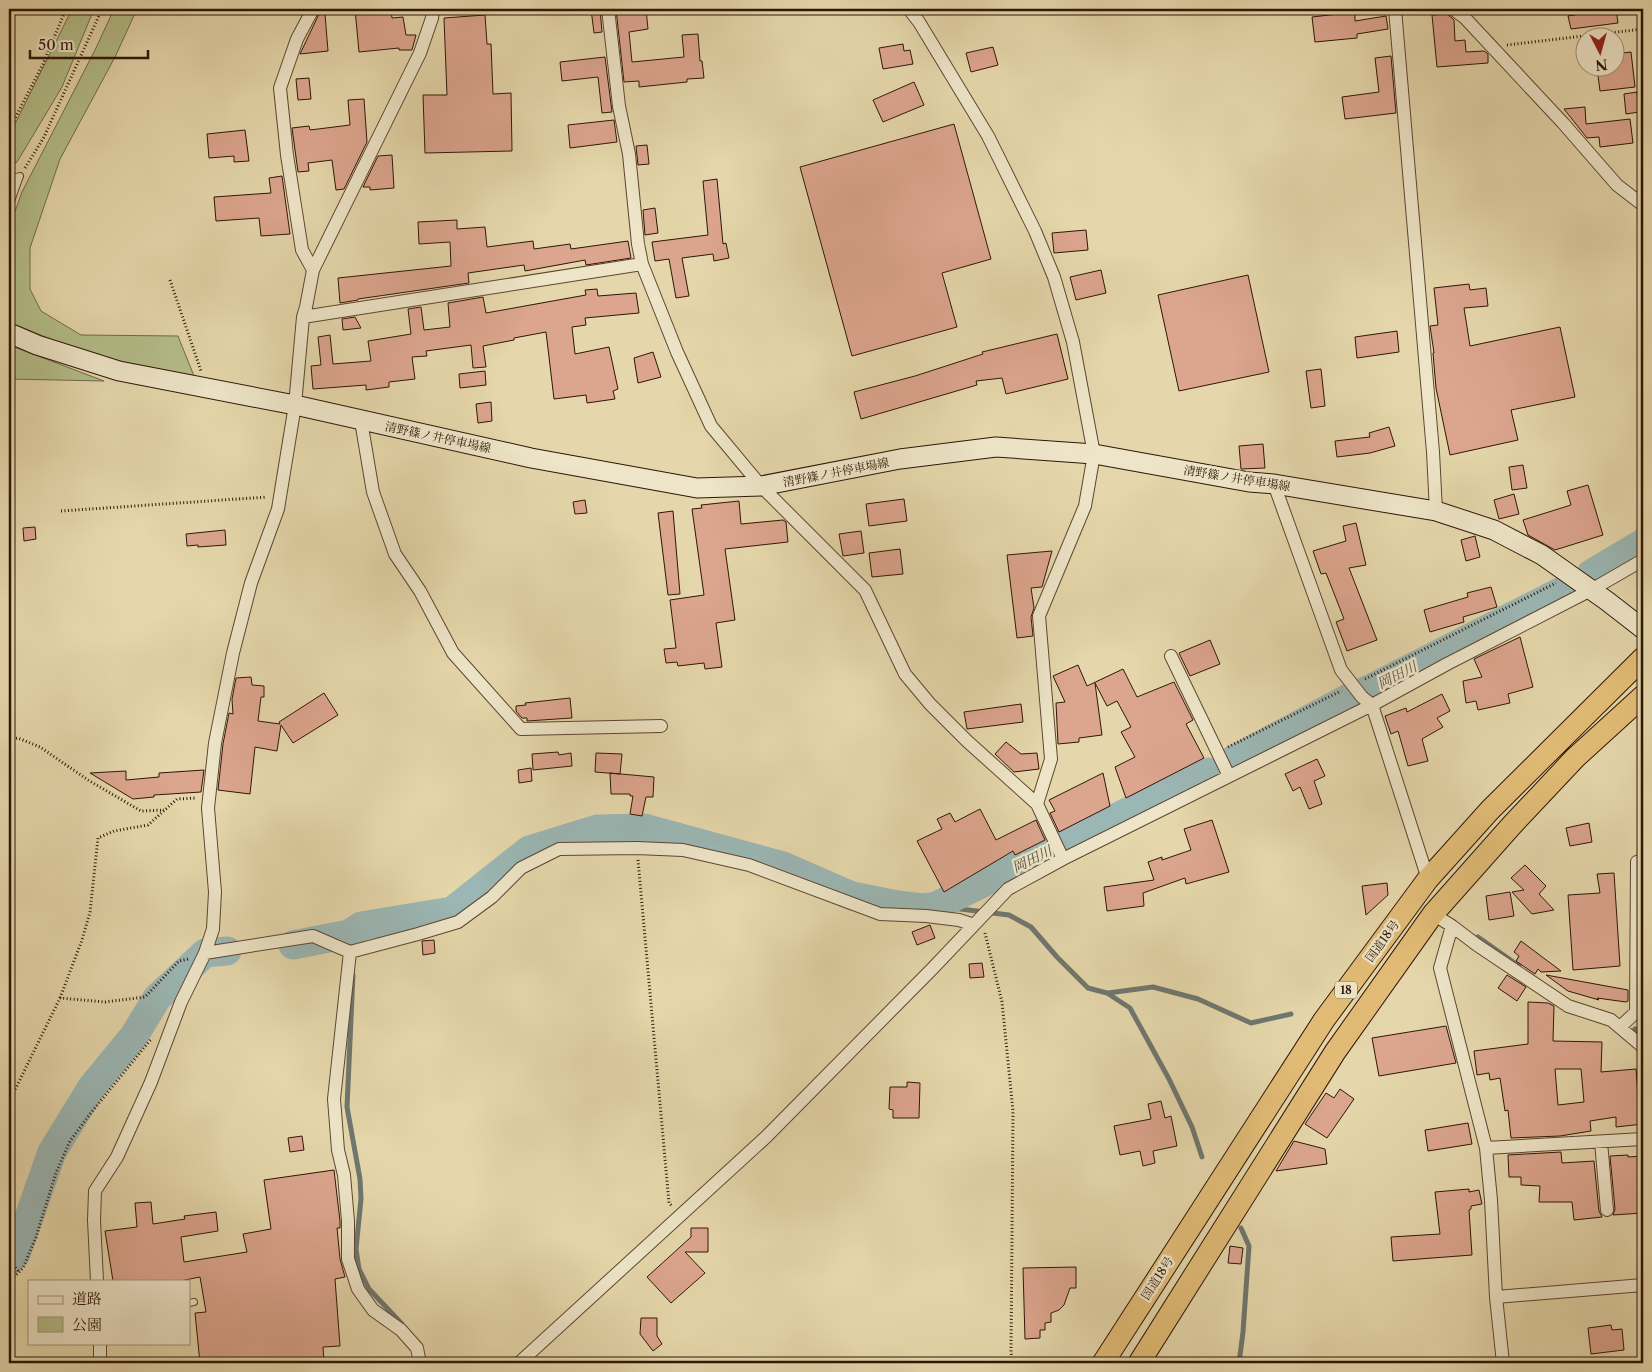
<svg xmlns="http://www.w3.org/2000/svg" width="1652" height="1372" font-family="'Libre Caslon Text','Noto Serif JP',serif">
  <style>
    .green { fill: #b4be89; stroke: #716a48 }
    .lines { fill: none; stroke-linecap: round; stroke-linejoin: round }
    .stream { stroke: #6f776f; stroke-width: 5 }
    .river { stroke: #9bb7b5; stroke-width: 29 }
    .building { fill: #dca58e; stroke: #2e1607; fill-rule: evenodd }
    .service-casing { stroke: #5c4630; stroke-width: 8 }
    .minor-casing { stroke: #5c4630; stroke-width: 14 }
    .secondary-casing { stroke: #2e1607; stroke-width: 21 }
    .trunk-casing { stroke: #2e1607; stroke-width: 23 }
    .path { stroke: #2e1607; stroke-width: 3; stroke-dasharray: 1 2.5; stroke-linecap: butt }
    .service { stroke: #eee5c8; stroke-width: 6 }
    .minor { stroke: #eee5c8; stroke-width: 12 }
    .secondary { stroke: #eee5c8; stroke-width: 19 }
    .trunk { stroke: #e2bc76; stroke-width: 21 }
    .labels { text-anchor: middle; dominant-baseline: central; stroke-width: 5; stroke-linejoin: round; paint-order: stroke }
    .shield { fill: #eee5c8; stroke: #685441; stroke-width: 1 }
    .shield-label { font-size: 11px; font-weight: bold; fill: #2e1607 }
    .street-label { font-size: 12px; fill: #2e1607; stroke: #eee5c8 }
    .water-label { font-size: 14px; font-style: italic; fill: #544e44; stroke: #eee5c8 }
  </style>
  <rect width="100%" height="100%" fill="#e5d7ab"/>
  <filter id="stains"><feTurbulence type="fractalNoise" baseFrequency=".004" numOctaves="4"/><feColorMatrix values="0 0 0 0 .2 0 0 0 0 .09 0 0 0 0 .02 0 0 0 .5 -.17"/></filter>
  <radialGradient id="worn" r=".72"><stop offset=".6" stop-color="#630" stop-opacity="0"/><stop offset="1" stop-color="#630" stop-opacity=".3"/></radialGradient>
  <path class="green" d="M72 9H94L62 87 17 162 9 167V136Z
    M114 9H137L115 57 60 159 30 248V289L41 311 81 335 178 336 194 376 104 358 55 341 9 322V228L22 192 96 48Z
    M9 345 104 381 9 379Z"/>
  <g class="lines">
    <path class="stream" d="M936 906 1009 915 1031 927 1057 957 1088 988 1107 993 1130 1008 1169 1079 1192 1127 1202 1157
      M1478 937 1519 966
      M353 975 347 1107 360 1179 361 1199 356 1249 359 1269 369 1289 402 1324
      M1108 993 1153 987 1198 999 1251 1023 1291 1014
      M1635 1029 1643 1035
      M1239 1363 1243 1332 1249 1246 1241 1228"/>
    <path class="river" d="M1591 574 1643 543
      M1233 760 1354 695 1368 690 1562 591
      M293 945 349 934 361 926 452 911 529 850 597 829 644 828 783 866 852 896 897 905 922 908 936 906 1209 772
      M9 1261 16 1254 52 1152 92 1087 134 1036 157 998 205 953 227 951"/>
  </g>
  <path class="building" d="M355 9H391L392 18 403 17 406 35H416L412 50H399V48L359 52Z
    M591 9H600L602 32 594 33Z
    M616 9H646L648 29 629 32 632 62 684 57 682 35 698 34 700 61H702L704 78 687 79V82L639 87V81L624 82Z
    M1591 9H1616L1618 23 1571 29 1568 16 1592 12Z
    M1355 12V21L1386 16 1388 29 1357 34V38L1315 42 1312 17Z
    M319 14H325L328 51 300 54Z
    M1447 14 1454 20 1455 41 1465 40 1466 52 1484 51 1488 54V63L1437 67 1432 15Z
    M485 15 487 44H491L493 94 511 93 512 151 425 153 423 95H447L444 18Z
    M903 44 904 51 910 50 913 64 883 69 879 48Z
    M993 47 998 65 971 72 966 53Z
    M1631 52 1635 87 1600 91 1597 68H1614V54Z
    M1391 56 1396 113 1345 119 1342 97 1379 92 1375 58Z
    M605 57 612 112 602 113 598 77 562 81 560 62Z
    M309 78 311 99 298 100 296 79Z
    M914 82 924 105 883 122 873 100Z
    M1637 92 1639 112 1626 114 1624 94Z
    M364 99 367 142 344 189 336 190 332 160 308 163 309 171 298 172 292 128 309 126 310 130 350 125 348 100Z
    M1585 107 1586 124 1630 119 1633 143 1600 147 1599 137 1587 138 1564 109Z
    M614 120 617 142 570 148 568 125Z
    M954 124 991 259 942 273 957 327 852 356 800 167Z
    M245 130 249 161 234 162V156L209 158 207 134Z
    M647 145 649 164 638 165 636 146Z
    M392 155 394 188 370 190V187H363L378 156Z
    M282 176 290 234 261 236 259 218 216 221 214 197 271 193 269 178Z
    M717 179 723 244 726 243 729 258 714 261 713 254 682 258 689 296 676 298 669 259 655 261 652 242 708 235 703 181Z
    M655 208 658 233 645 235 643 210Z
    M457 220V229L485 227 487 247 533 241 534 249 570 244 571 249 628 241 631 258 586 265 585 260 525 271 524 265 468 273 469 283 358 299V300L340 303 338 278 451 266 450 242 419 244 418 222Z
    M1086 230 1088 250 1054 253 1052 233Z
    M1101 270 1106 293 1076 300 1070 277Z
    M1248 275 1269 372 1179 391 1158 295Z
    M1469 284 1470 290 1486 288 1488 306 1464 308 1470 346 1560 327 1575 397 1511 410 1518 440 1450 455 1436 388 1433 353H1434L1430 326 1438 325 1434 288Z
    M597 289 598 296 636 293 639 313 585 318 586 325 572 327 575 354 609 347 618 389 613 391 615 399 587 403 586 395 554 399 546 332 514 338V340L483 346 486 367 473 368 471 345 426 351 427 356 412 357 415 379 389 382V387L366 390V385L313 389 311 366 321 365 318 337 330 335 333 364 371 361 368 341 411 334 408 309 421 307 424 330 450 327 448 303 483 297 486 313 586 295 585 290Z
    M355 317 361 328 343 330 342 319Z
    M1397 331 1399 352 1357 358 1355 337Z
    M1057 334 1068 379 1006 394 1002 378 976 381 977 385 861 419 854 392 915 376 983 354 982 352Z
    M653 352 661 377 638 383 634 358Z
    M1321 369 1325 406 1311 408 1306 371Z
    M485 371 486 385 460 388 459 374Z
    M491 402 492 421 478 423 476 404Z
    M1389 427 1395 446 1370 453 1337 457 1335 441 1370 437 1369 433Z
    M1263 444 1265 468 1241 469 1239 446Z
    M1523 465 1527 488 1512 490 1509 467Z
    M1588 485 1603 535 1555 550 1528 535 1523 520 1571 505 1567 491Z
    M1514 494 1519 514 1499 519 1494 500Z
    M904 499 907 521 869 526 866 504Z
    M585 500 587 513 575 514 573 502Z
    M739 501 741 524 783 520 786 522 788 542 725 549 735 620 716 623 722 667 705 669 704 663 678 666 677 662 666 663 664 649 676 648 670 600 704 595 692 509 702 508 701 505Z
    M673 511 680 594 668 595 658 513Z
    M1356 523 1366 565 1349 568 1377 640 1347 651 1336 622 1344 619 1326 573 1321 574 1313 551 1346 541 1343 526Z
    M35 527 36 539 24 541 23 528Z
    M225 530 226 545 198 547V545L187 546 186 534Z
    M861 531 864 553 843 556 839 534Z
    M1475 536 1480 557 1466 561 1461 540Z
    M900 549 903 574 872 577 869 553Z
    M1052 551 1042 587 1031 588 1034 608 1031 617 1033 636 1017 638 1007 555Z
    M1491 587 1497 607 1463 617 1464 622 1430 632 1424 610 1468 597 1467 593Z
    M1520 637 1533 687 1508 694 1510 703 1478 710 1476 701 1466 703 1463 681 1482 677 1474 659Z
    M1210 640 1220 664 1190 676 1179 653Z
    M1078 665 1087 686 1123 669 1137 697 1174 682 1193 720 1186 724 1204 758 1126 798 1115 767 1135 757 1121 732 1131 727 1117 701 1107 706 1095 683 1102 735 1079 738V742L1058 744 1056 703 1065 702 1053 676Z
    M251 677 252 685 264 686V697H261L258 721 280 724 279 722 324 693 338 715 293 743 281 725 277 751 255 747 250 794 218 790 223 744 229 713 233 714 232 699 236 678Z
    M1442 694 1450 711 1437 718 1443 727 1422 739 1428 761 1408 766 1398 731 1391 734 1385 716 1406 708 1407 712Z
    M570 698 572 718 527 721V718H522L516 711V706L526 705 525 703Z
    M1021 704 1023 722 967 729 964 712Z
    M1006 742 1021 754 1037 753 1039 769 1014 772 995 754Z
    M558 752 559 755 571 753 572 766 533 770 532 754Z
    M596 753 622 754 620 774 595 772Z
    M1317 759 1325 776 1314 781 1322 804 1309 809 1300 787 1293 791 1285 774Z
    M531 768 532 781 519 783 518 770Z
    M204 770 201 792 154 795V797L133 799 90 773 126 771V780L159 777V773Z
    M610 773 654 777 653 797H646L642 816 630 814 633 796H630V794H611Z
    M1103 773 1110 806 1059 832 1050 813 1055 811 1049 800Z
    M980 809 996 840 1036 820 1045 840 1015 855 1013 851 944 892 917 841 942 829 937 819 950 813 955 822Z
    M1212 820 1229 872 1186 884 1185 878 1143 893 1144 906 1107 911 1104 887 1154 880 1148 862 1162 857V860L1191 850 1184 829Z
    M1589 823 1592 842 1570 846 1566 828Z
    M1525 865 1546 886 1539 894 1554 910 1532 914 1512 892 1524 890 1511 878Z
    M1614 873 1620 966 1573 970 1568 895 1600 893 1597 874Z
    M1387 883 1388 895 1366 915 1362 886Z
    M1510 892 1514 916 1489 920 1486 896Z
    M930 925 935 938 917 945 912 932Z
    M434 940 435 953 423 955 422 941Z
    M1521 941 1561 971 1541 972 1538 969 1535 974 1516 961 1519 956 1514 952Z
    M982 963 984 977 970 978 969 964Z
    M1507 975 1526 987 1517 1001 1498 988Z
    M1546 975 1628 990V1001L1626 1002 1597 998 1599 1000 1568 991Z
    M1528 1002 1548 1003 1554 1006 1553 1041 1602 1042 1601 1072 1636 1069 1638 1096H1643V1124L1616 1127V1117L1590 1121 1591 1131 1560 1136 1511 1138 1508 1110 1505 1111 1500 1078 1490 1080 1489 1073 1477 1075 1474 1051 1528 1044ZM1555 1069H1581L1584 1102 1558 1105Z
    M1446 1026 1456 1063 1379 1076 1372 1038Z
    M907 1082 920 1083 919 1118H893V1110L889 1109 890 1087H907Z
    M1340 1089 1354 1099 1327 1138 1305 1124 1326 1093 1334 1098Z
    M1161 1101 1165 1118 1171 1116 1177 1146 1153 1151 1155 1163 1143 1166 1140 1151 1120 1155 1114 1126 1151 1119 1148 1104Z
    M1468 1123 1472 1144 1428 1151 1425 1130Z
    M302 1136 304 1150 290 1152 288 1138Z
    M1294 1141 1325 1149 1327 1164 1276 1171Z
    M1561 1152 1562 1163 1594 1161 1599 1211 1602 1217 1574 1220 1572 1202H1539L1540 1186 1521 1185V1177H1509L1508 1155Z
    M1628 1155V1157L1643 1156V1213L1613 1215 1615 1209 1610 1156Z
    M334 1170 340 1221V1228H337L340 1259 345 1277 335 1279 340 1346 323 1347 324 1363H200L195 1313 206 1312 200 1277 180 1281H113L105 1231 137 1227 135 1203 151 1202 153 1224 185 1219 184 1216 216 1212 218 1231 181 1237 184 1262 247 1252 243 1234 271 1229 264 1180Z
    M1469 1189V1192L1479 1190 1482 1204 1471 1206V1209L1469 1210 1472 1255 1393 1261 1391 1237 1440 1234 1435 1192Z
    M691 1228H708V1252H685L705 1273 671 1303 647 1277 691 1237Z
    M1230 1246 1243 1248 1241 1264 1228 1263Z
    M1076 1267V1288H1070L1064 1305 1059 1310 1051 1313V1322L1045 1323V1330H1040V1338L1025 1339 1023 1268Z
    M641 1318H657V1336L662 1344 653 1351 640 1334Z
    M1611 1325 1612 1330 1622 1329 1624 1350 1591 1354 1588 1328Z"/>
  <g class="lines">
    <defs>
      <path id="service" d="M9 179 20 176
        M9 207 20 176
        M189 1303 194 1302"/>
      <path id="minor" d="M313 9 297 39 280 88 287 155 302 250 313 270
        M608 9 619 106 629 154 638 244 642 264 677 352 711 426 761 486 865 590 905 674 930 704 967 741 1037 804 1063 859
        M909 9 919 22 988 136 1035 231 1054 277 1073 342 1094 454 1085 506 1039 616 1051 759 1037 804
        M1395 9 1433 452 1436 511
        M1453 9 1465 18 1563 123 1617 185 1643 205
        M303 317 642 264
        M361 421 373 492 395 554 420 591 453 653 521 729 661 726
        M1274 484 1341 670 1362 697 1372 705 1428 879
        M1171 656 1229 776
        M1433 914 1452 926 1440 968 1486 1148 1491 1200 1496 1297 1503 1363
        M1452 926 1477 945 1568 1006 1611 1020 1643 1047
        M350 952 334 1099 338 1150 344 1175 348 1221V1259L358 1289 373 1310 401 1330 417 1348 420 1363
        M205 953 313 936 350 952 418 934 458 922 492 897 521 868 559 849 637 848 683 850 749 865 880 914 926 916 959 920 974 925
        M1620 1027 1636 1012 1637 862 1643 861
        M1601 1142 1607 1210
        M1486 1148 1643 1139
        M97 1281 94 1220 95 1191 117 1157 151 1082 181 1002 205 953 213 929 215 892 208 808 215 743 233 653 251 583 278 509 295 405 303 317 306 307 313 270 420 53 432 18 433 9
        M1496 1297 1643 1285
        M100 1343V1363
        M519 1363 766 1137 933 968 1008 889 1063 859 1372 705 1447 664 1591 590 1643 560"/>
      <path id="secondary" d="M9 333 37 345 119 371 295 405 531 458 697 488 761 486 900 459 996 447 1094 454 1249 482 1274 484 1436 511 1494 530 1542 555 1607 601 1643 629"/>
      <path id="trunk" d="M1103 1363 1324 1020 1428 879 1490 810 1643 658
        M1139 1363 1335 1052 1433 914 1512 825 1575 758 1643 696"/>
    </defs>
    <use href="#service" class="service-casing"/>
    <use href="#minor" class="minor-casing"/>
    <use href="#secondary" class="secondary-casing"/>
    <use href="#trunk" class="trunk-casing"/>
    <path class="path" d="M1507 45 1643 29
      M9 130 43 64 66 9
      M25 168 44 137 102 9
      M170 280 201 371
      M61 511 267 497
      M1365 679 1556 583
      M9 739 18 738 40 747 88 780 141 811 164 810
      M1228 747 1341 691
      M638 860 669 1203 672 1206
      M985 933 1002 1002 1013 1111 1011 1353 1013 1363
      M60 998 82 940 90 912 98 838 114 831 148 825 177 799 196 798
      M9 1102 60 998 105 1002 145 997 179 961 188 959
      M9 1259 19 1272
      M9 1282 23 1268 36 1237 56 1173 70 1141 90 1114 152 1038"/>
    <use href="#service" class="service"/>
    <use href="#minor" class="minor"/>
    <use href="#secondary" class="secondary"/>
    <use href="#trunk" class="trunk"/>
  </g>
  <g class="labels">
    <rect class="shield" x="1335" y="981.5" width="22" height="17" rx="4"/>
    <g class="shield-label">
      <text x="1346" y="990">18</text>
    </g>
    <g class="street-label">
      <text transform="translate(438 437) rotate(12)">清野篠ノ井停車場線</text>
      <text transform="translate(836 472) rotate(-11)">清野篠ノ井停車場線</text>
      <text transform="translate(1237 478) rotate(9)">清野篠ノ井停車場線</text>
      <text transform="translate(1382 941) rotate(-54)">国道18号</text>
      <text transform="translate(1157 1278) rotate(-57)">国道18号</text>
    </g>
    <g class="water-label">
      <text transform="translate(1397 675) rotate(-27)">岡田川</text>
      <text transform="translate(1032 859) rotate(-26)">岡田川</text>
    </g>
  </g>
  <rect width="1652" height="1372" fill="none" stroke="#e5d7ab" stroke-width="30"/>
  <rect x="10" y="10" width="1632" height="1352" fill="none" stroke="#2e1607" stroke-width="2.5"/>
  <rect x="15" y="15" width="1622" height="1342" fill="none" stroke="#2e1607"/>
  <rect x="28" y="1280" width="162" height="65" fill="#eee5c8" stroke="#a1927b"/>
  <rect x="38" y="1296" width="25" height="8" fill="#eee5c8" stroke="#a1927b"/>
  <text x="72" y="1304" font-size="15" fill="#2e1607">道路</text>
  <rect x="38" y="1317" width="25" height="15" fill="#b4be89" stroke="#a1927b"/>
  <text x="72" y="1330" font-size="15" fill="#2e1607">公園</text>
  <g transform="translate(1600 52) rotate(174)"><circle r="24" fill="#eee5c8" stroke="#a1927b"/>
  <path d="M0-4L9 19L0 12L-9 19Z" fill="#8f2418"/>
  <text y="-8" font-size="14" font-weight="bold" text-anchor="middle" fill="#2e1607">N</text>
  </g>
  <path d="M30 50v8h118v-8" fill="none" stroke="#2e1607" stroke-width="2.5"/>
  <text x="38" y="50" font-size="15" fill="#2e1607" stroke="#eee5c8" stroke-width="4" paint-order="stroke">50 m</text>
  <rect width="100%" height="100%" filter="url(#stains)"/>
  <rect width="100%" height="100%" fill="url(#worn)"/>
</svg>
